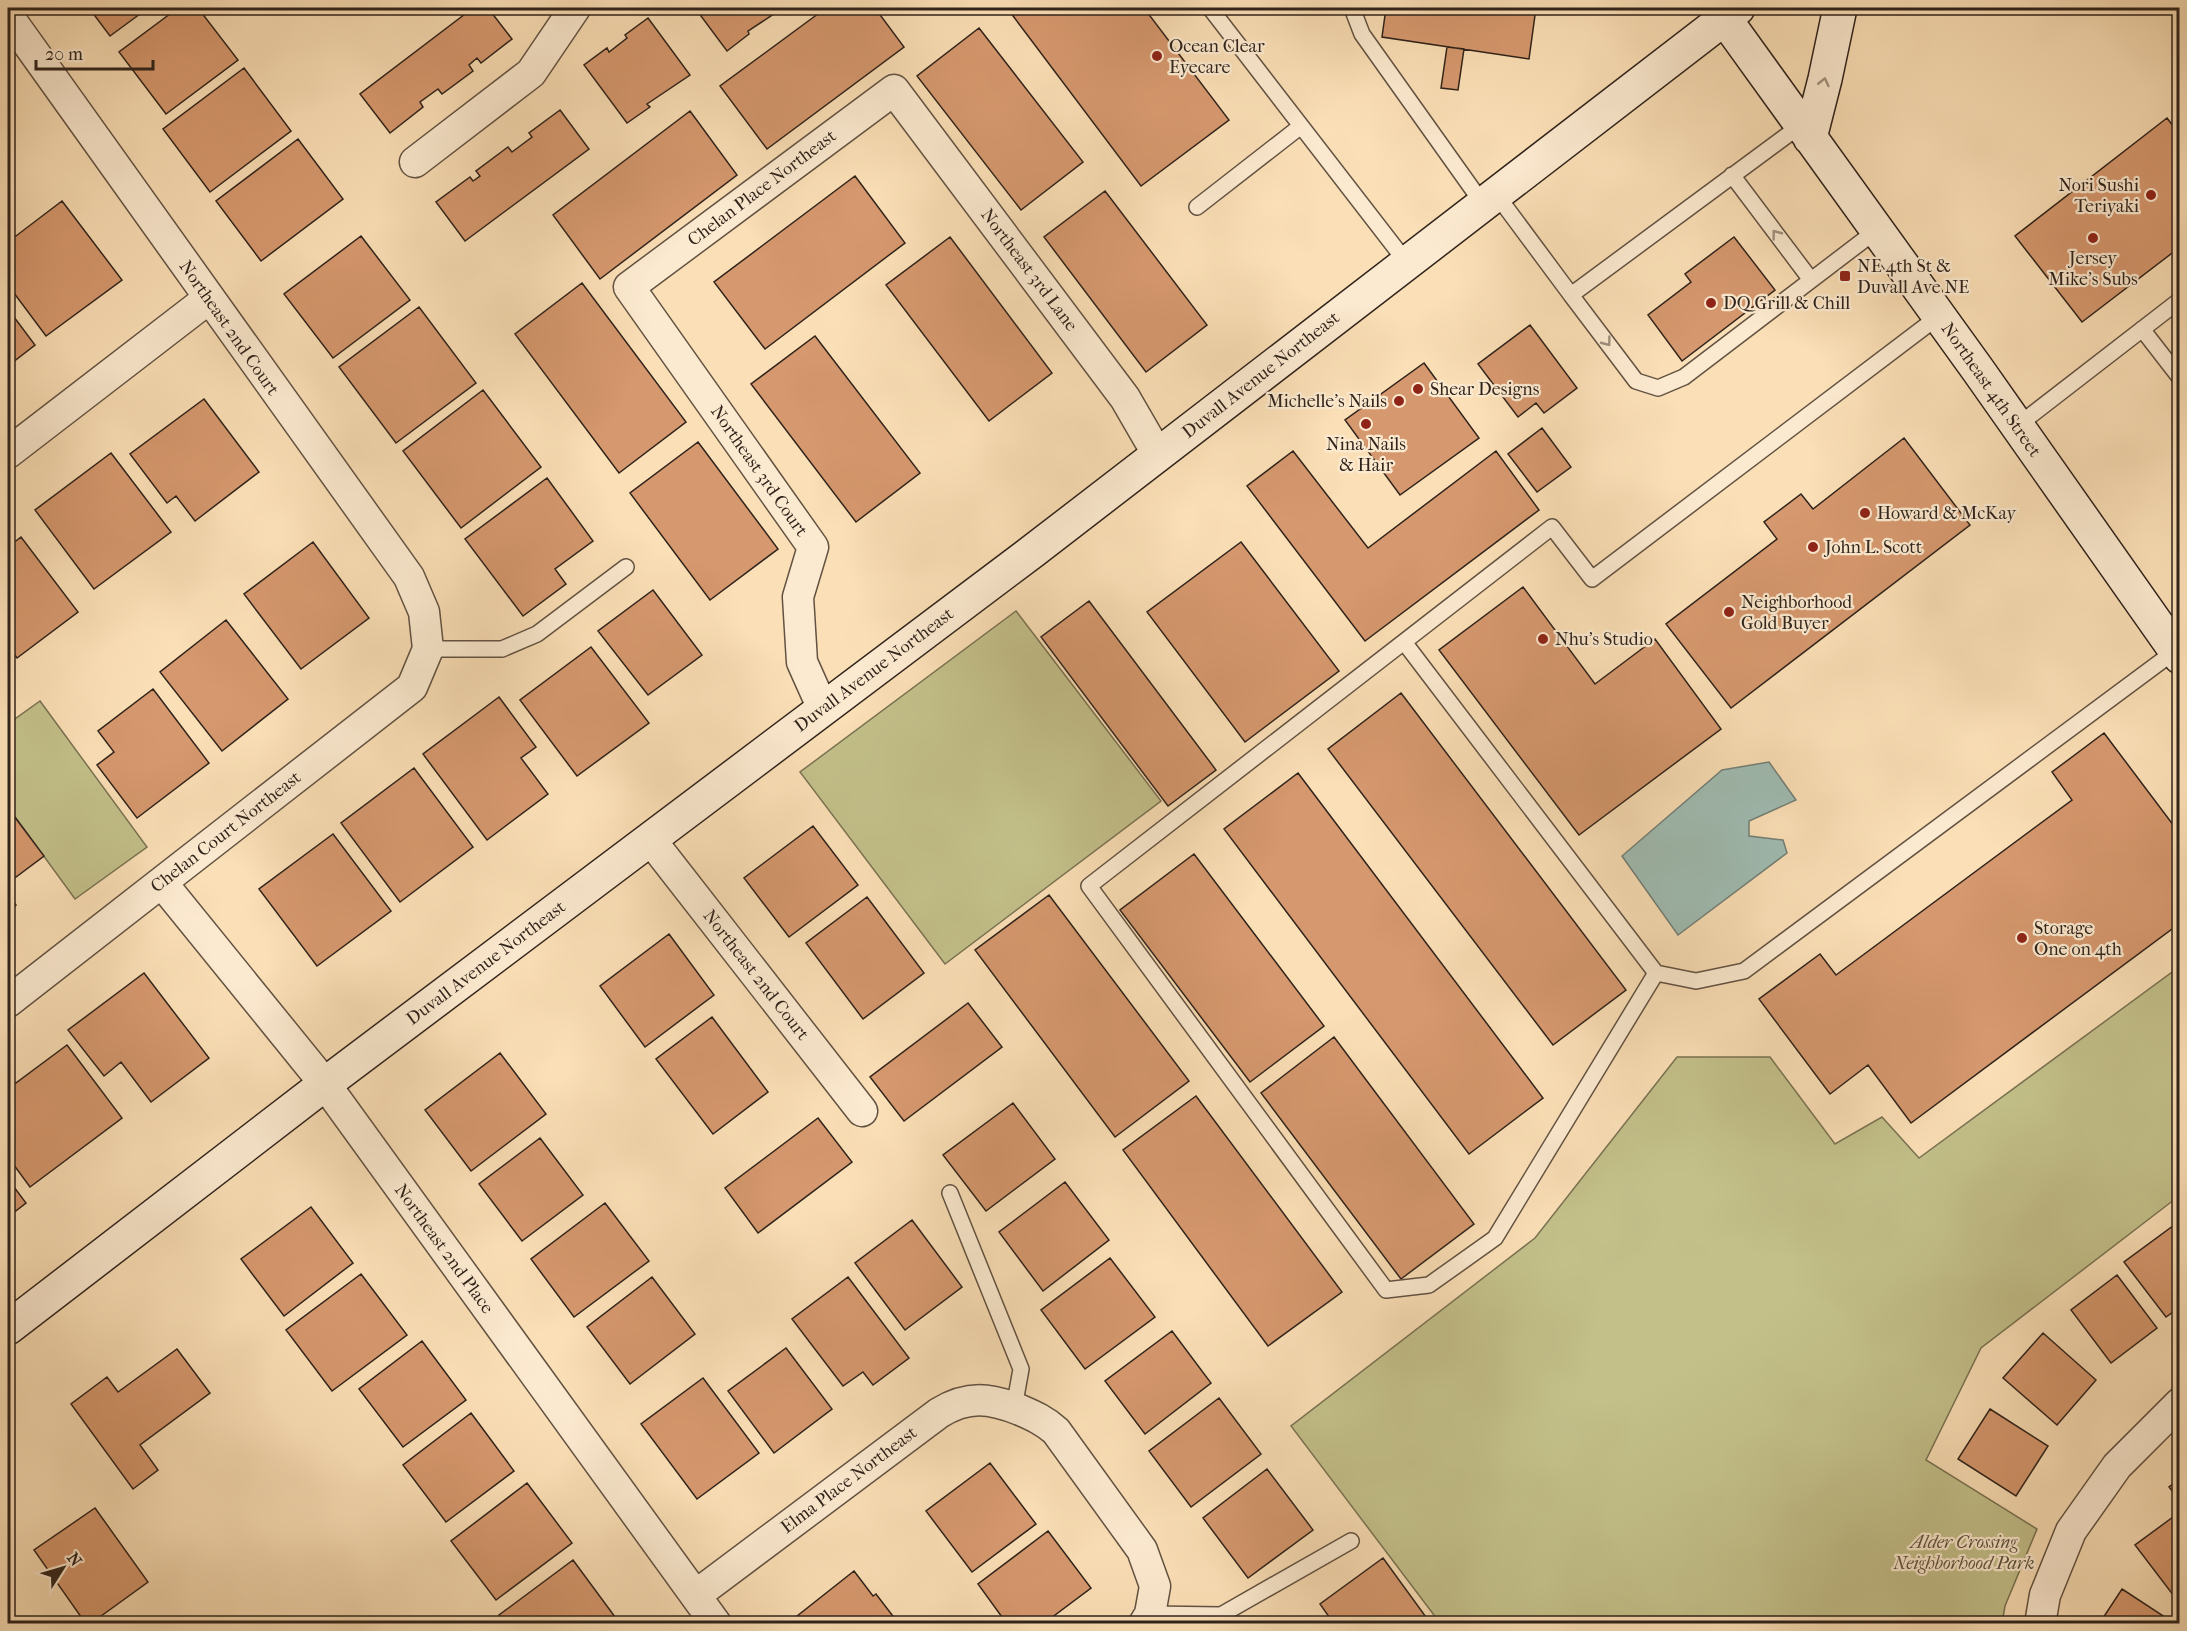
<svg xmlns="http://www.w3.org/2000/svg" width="2187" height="1631" font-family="'IM FELL French Canon',serif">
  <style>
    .green { fill: #c3c08a; stroke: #797252; stroke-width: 1.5 }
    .water { fill: #9fbcb2; stroke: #727f76; stroke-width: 1.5 }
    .building { fill: #d6986e; stroke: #2f231b; stroke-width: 1.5 }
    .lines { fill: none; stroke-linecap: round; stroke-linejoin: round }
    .lane-casing { stroke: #625242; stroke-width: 18 }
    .street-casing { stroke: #625242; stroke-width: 33 }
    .secondary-casing { stroke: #2f231b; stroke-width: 36 }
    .lane { stroke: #fcead0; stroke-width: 15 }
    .street { stroke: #fcead0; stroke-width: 30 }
    .secondary { stroke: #fcead0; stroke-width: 33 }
    .oneway { stroke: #a0907f }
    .poi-dot { fill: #8f2418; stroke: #fcead0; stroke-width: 2 }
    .labels { text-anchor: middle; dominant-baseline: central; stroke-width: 4.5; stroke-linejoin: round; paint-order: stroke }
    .poi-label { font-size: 18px; fill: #2f231b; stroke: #fcead0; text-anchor: start }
    .street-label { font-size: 18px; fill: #2f231b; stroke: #fcead0 }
    .park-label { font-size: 18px; font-style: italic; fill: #5b523c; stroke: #fcead0 }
  </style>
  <rect width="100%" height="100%" fill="#fbdfb6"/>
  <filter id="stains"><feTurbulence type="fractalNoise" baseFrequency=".00333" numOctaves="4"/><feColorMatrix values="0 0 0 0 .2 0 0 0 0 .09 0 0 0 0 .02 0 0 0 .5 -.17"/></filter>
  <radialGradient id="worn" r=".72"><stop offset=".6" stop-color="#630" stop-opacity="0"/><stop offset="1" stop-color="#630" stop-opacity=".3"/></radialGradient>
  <path class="green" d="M1016 611 1161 801 945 964 800 772Z
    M40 701 147 847 75 899 8 807V724Z
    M2179 967V1196L1981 1348 1926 1460 2037 1529 2005 1606 2002 1623H1440L1291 1426 1535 1238 1677 1057H1770L1835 1144 1882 1117 1919 1158Z"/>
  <path class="water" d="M1769 762 1796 800 1749 821V836L1783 840 1787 853 1678 935 1622 856 1722 770Z"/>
  <path class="building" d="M89 8H148L110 36Z
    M178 8H198L238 60 166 114 119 52Z
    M473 8H488L512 39 481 63 477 58 469 65 473 71 442 94 438 89 420 102 423 107 390 133 360 94Z
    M695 8H783L748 31 749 34 727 51Z
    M826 8H875L904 47 767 149 720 86Z
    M1007 8H1144L1229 120 1141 186Z
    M1386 8H1536L1529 59 1382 37Z
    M648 18 690 75 647 104 650 107 627 123 584 65 607 48 609 52 627 38 625 35Z
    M979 28 1083 162 1021 210 917 76Z
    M1447 47 1464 49 1458 90 1441 88Z
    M244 68 291 131 210 192 163 129Z
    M560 110 589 149 465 241 436 202 470 177 473 181 480 176 476 171 508 147 512 152 532 137 529 133Z
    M690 111 737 175 600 279 553 215Z
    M2167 118 2180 135V247L2082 322 2015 236Z
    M298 139 343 199 261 261 216 201Z
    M855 176 905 243 765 349 714 282Z
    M1105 191 1207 325 1146 372 1044 237Z
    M62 201 122 280 46 336 8 285V242Z
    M361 236 410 300 333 358 284 294Z
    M950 237 1052 373 989 421 886 285Z
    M1734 237 1775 290 1682 361 1648 315 1691 282 1685 274Z
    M582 283 686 422 619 473 515 334Z
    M419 307 476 383 396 443 339 367Z
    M8 309 35 345 8 366Z
    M1530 325 1577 388 1544 413 1536 403 1518 417 1478 364Z
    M815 336 920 473 856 522 751 384Z
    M1424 363 1479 438 1400 495 1345 420Z
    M483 390 541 467 461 528 403 451Z
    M204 399 259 472 195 521 176 496 167 503 130 454Z
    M1542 428 1571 467 1537 492 1508 454Z
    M1904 438 1970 525 1731 708 1666 624 1777 539 1764 522 1801 494 1813 509Z
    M698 442 778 549 710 600 630 493Z
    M1293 451 1368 548 1496 451 1539 510 1365 641 1247 486Z
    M111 453 171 532 94 589 35 510Z
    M547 478 593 541 555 569 566 584 523 616 465 539Z
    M21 537 78 612 17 658 8 646V547Z
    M313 542 369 618 301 669 244 594Z
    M1241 542 1339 671 1245 742 1147 612Z
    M1523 587 1595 684 1655 639 1721 729 1579 835 1439 650Z
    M653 590 702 655 648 695 598 631Z
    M1089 601 1216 770 1168 806 1041 637Z
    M226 620 288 699 222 751 160 672Z
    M591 647 649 723 577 776 520 700Z
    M153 689 209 763 137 818 97 765 114 752 98 731Z
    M1401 693 1626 990 1553 1045 1328 749Z
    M499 697 536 747 521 758 548 794 487 840 423 754Z
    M2104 733 2180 834V923L1911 1123 1868 1065 1830 1094 1759 999 1820 954 1836 975 2072 800 2052 772Z
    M414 768 473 847 400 902 341 823Z
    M1298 773 1543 1098 1469 1154 1224 829Z
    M8 808 44 856 8 883Z
    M813 826 858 885 789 937 744 878Z
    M333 834 391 911 317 966 259 889Z
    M1194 854 1324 1026 1250 1082 1120 910Z
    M8 894 16 905 8 911Z
    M1049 895 1189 1081 1115 1137 975 950Z
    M867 897 924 973 863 1019 806 943Z
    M669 934 714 995 645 1047 600 986Z
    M144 973 209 1058 151 1102 121 1062 104 1076 68 1030Z
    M968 1003 1002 1047 904 1121 870 1077Z
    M712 1017 768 1092 713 1134 656 1059Z
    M1334 1037 1474 1224 1401 1279 1261 1093Z
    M67 1045 122 1118 30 1187 8 1157V1089Z
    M500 1053 546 1114 471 1171 425 1110Z
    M1196 1096 1342 1292 1268 1346 1123 1150Z
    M1013 1103 1055 1159 986 1211 943 1155Z
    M818 1118 852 1162 758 1233 725 1188Z
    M540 1138 583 1195 522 1241 479 1184Z
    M8 1179 26 1203 8 1217Z
    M1065 1182 1109 1240 1043 1291 999 1232Z
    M605 1203 649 1261 574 1317 531 1259Z
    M311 1207 353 1263 284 1316 241 1259Z
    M912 1220 962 1287 905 1330 855 1263Z
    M2177 1223 2180 1226V1307L2166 1317 2124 1262Z
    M1110 1258 1155 1317 1085 1369 1041 1310Z
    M361 1274 407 1335 332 1391 286 1330Z
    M2117 1275 2157 1328 2111 1363 2071 1310Z
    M652 1277 695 1334 630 1384 587 1327Z
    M848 1277 909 1358 873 1385 863 1372 843 1386 792 1319Z
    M1172 1331 1211 1383 1145 1434 1105 1381Z
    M2043 1333 2096 1380 2057 1425 2003 1378Z
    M422 1341 466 1400 403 1447 359 1389Z
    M786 1348 832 1409 774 1453 728 1391Z
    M177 1349 210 1393 140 1445 158 1470 133 1489 71 1404 107 1377 118 1392Z
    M703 1378 759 1453 697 1499 641 1424Z
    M1219 1398 1261 1454 1191 1507 1149 1451Z
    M1990 1409 2048 1446 2016 1496 1958 1459Z
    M471 1413 514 1471 446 1522 403 1465Z
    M990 1463 1036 1524 972 1572 926 1511Z
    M1267 1469 1313 1530 1248 1578 1203 1518Z
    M2180 1479V1501L2169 1487Z
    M527 1483 572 1543 496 1600 451 1541Z
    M95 1508 148 1582 90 1624H86L34 1550Z
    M2173 1517 2180 1526V1604L2135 1545Z
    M1048 1531 1091 1588 1043 1624H1007L978 1584Z
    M1383 1558 1431 1624H1334L1320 1604Z
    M573 1560 618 1621 615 1624H505L499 1615Z
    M854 1571 873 1596 876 1594 899 1624H787Z
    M2122 1589 2171 1621 2170 1624H2099Z"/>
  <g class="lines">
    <defs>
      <path id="lane" d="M1210 8 1407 263
        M1352 8 1362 34 1483 204
        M1732 175 1811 280
        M1496 194 1571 295 1801 125
        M1197 207 1301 126
        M1571 295 1636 381 1658 388 1684 377 1877 230
        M2142 329 2180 378
        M2017 426 2180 300
        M1404 642 1656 973 1495 1238 1429 1285 1386 1290 1089 886C1243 767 1398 648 1552 527L1592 579 1939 316
        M428 649H502L537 634 626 567
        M1656 973 1696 981 1744 971 2175 651
        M950 1193 1021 1369 1014 1408
        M1150 1614 1221 1615 1351 1541"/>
      <path id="street" d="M8 16 409 577 424 612 428 649 412 687 8 1002
        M415 162 531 73 575 8
        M8 453 208 299
        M823 709 802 662 798 597 813 547 629 287 894 90 1125 398 1158 455
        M650 839 862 1111
        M162 883 325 1084 716 1624
        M696 1595 939 1413C968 1395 990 1398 1020 1410 1034 1416 1045 1421 1056 1431L1142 1550 1155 1586 1150 1614 1144 1624
        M2040 1624 2045 1595 2071 1531 2117 1466 2180 1403"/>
      <path id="secondary" d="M1717 8 1978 370 2180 657
        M1810 138 1825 79 1840 8
        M8 1328 325 1084 1033 551 1738 8"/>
    </defs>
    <use href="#lane" class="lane-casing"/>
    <use href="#street" class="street-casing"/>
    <use href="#secondary" class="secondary-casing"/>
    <use href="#lane" class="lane"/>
    <use href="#street" class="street"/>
    <use href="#secondary" class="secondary"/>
  </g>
  <defs><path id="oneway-chevron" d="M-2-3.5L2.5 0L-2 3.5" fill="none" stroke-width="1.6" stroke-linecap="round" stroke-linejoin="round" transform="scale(1.5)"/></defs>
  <g class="oneway">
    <use href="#oneway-chevron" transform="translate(1824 82) rotate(-77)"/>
    <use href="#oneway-chevron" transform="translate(1776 234) rotate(-127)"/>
    <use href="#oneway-chevron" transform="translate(1607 342) rotate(53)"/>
  </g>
  <g class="poi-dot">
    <circle cx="1157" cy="56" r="6"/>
    <circle cx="2151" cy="195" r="6"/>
    <circle cx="2093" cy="238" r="6"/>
    <rect x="1839" y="270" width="12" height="12" rx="3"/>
    <circle cx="1711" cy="303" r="6"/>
    <circle cx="1418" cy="389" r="6"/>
    <circle cx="1399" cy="401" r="6"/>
    <circle cx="1366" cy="424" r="6"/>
    <circle cx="1865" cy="513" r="6"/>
    <circle cx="1813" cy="547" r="6"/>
    <circle cx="1729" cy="612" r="6"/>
    <circle cx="1543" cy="639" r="6"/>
    <circle cx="2022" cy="938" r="6"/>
  </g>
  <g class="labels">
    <g class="poi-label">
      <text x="1169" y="46">Ocean Clear<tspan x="1169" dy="21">Eyecare</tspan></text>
      <text x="2139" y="185" text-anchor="end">Nori Sushi<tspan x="2139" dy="21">Teriyaki</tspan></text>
      <text x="2093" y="258" text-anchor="middle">Jersey<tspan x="2093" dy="21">Mike's Subs</tspan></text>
      <text x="1857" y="266">NE 4th St &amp;<tspan x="1857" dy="21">Duvall Ave NE</tspan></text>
      <text x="1723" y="303">DQ Grill &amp; Chill</text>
      <text x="1430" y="389">Shear Designs</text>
      <text x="1387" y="401" text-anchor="end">Michelle's Nails</text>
      <text x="1366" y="444" text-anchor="middle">Nina Nails<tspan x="1366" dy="21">&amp; Hair</tspan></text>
      <text x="1877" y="513">Howard &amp; McKay</text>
      <text x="1825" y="547">John L. Scott</text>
      <text x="1741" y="602">Neighborhood<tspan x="1741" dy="21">Gold Buyer</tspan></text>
      <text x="1555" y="639">Nhu's Studio</text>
      <text x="2034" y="928">Storage<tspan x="2034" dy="21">One on 4th</tspan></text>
    </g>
    <g class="street-label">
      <text transform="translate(762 188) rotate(-37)">Chelan Place Northeast</text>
      <text transform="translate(1029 270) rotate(53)">Northeast 3rd Lane</text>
      <text transform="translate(229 328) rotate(55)">Northeast 2nd Court</text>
      <text transform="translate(1261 375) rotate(-38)">Duvall Avenue Northeast</text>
      <text transform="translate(1991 390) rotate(55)">Northeast 4th Street</text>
      <text transform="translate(759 471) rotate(55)">Northeast 3rd Court</text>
      <text transform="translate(874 670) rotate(-37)">Duvall Avenue Northeast</text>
      <text transform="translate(226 832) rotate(-38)">Chelan Court Northeast</text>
      <text transform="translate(486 963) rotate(-37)">Duvall Avenue Northeast</text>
      <text transform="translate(756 975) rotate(52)">Northeast 2nd Court</text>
      <text transform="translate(444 1249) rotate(54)">Northeast 2nd Place</text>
      <text transform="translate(849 1480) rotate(-37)">Elma Place Northeast</text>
    </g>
    <g class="park-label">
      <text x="1964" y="1542">Alder Crossing<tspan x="1964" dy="21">Neighborhood Park</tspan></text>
    </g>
  </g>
  <rect width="2187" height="1631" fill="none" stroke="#fbdfb6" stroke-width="30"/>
  <rect x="9" y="9" width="2169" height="1613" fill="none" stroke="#2f231b" stroke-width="3"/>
  <rect x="15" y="15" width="2157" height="1601" fill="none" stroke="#2f231b" stroke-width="1.5"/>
  <g transform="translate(63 1568) rotate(53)" stroke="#fcead0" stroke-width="4.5" paint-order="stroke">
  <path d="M0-4.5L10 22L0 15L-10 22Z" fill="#2f231b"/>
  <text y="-9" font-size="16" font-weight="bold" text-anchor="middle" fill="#2f231b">N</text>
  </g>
  <path d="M36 60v9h117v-9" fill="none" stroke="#2f231b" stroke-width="3"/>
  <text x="45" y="60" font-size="18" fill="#2f231b" stroke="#fcead0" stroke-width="4.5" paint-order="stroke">20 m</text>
  <rect width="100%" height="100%" filter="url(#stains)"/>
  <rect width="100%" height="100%" fill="url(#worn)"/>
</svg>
